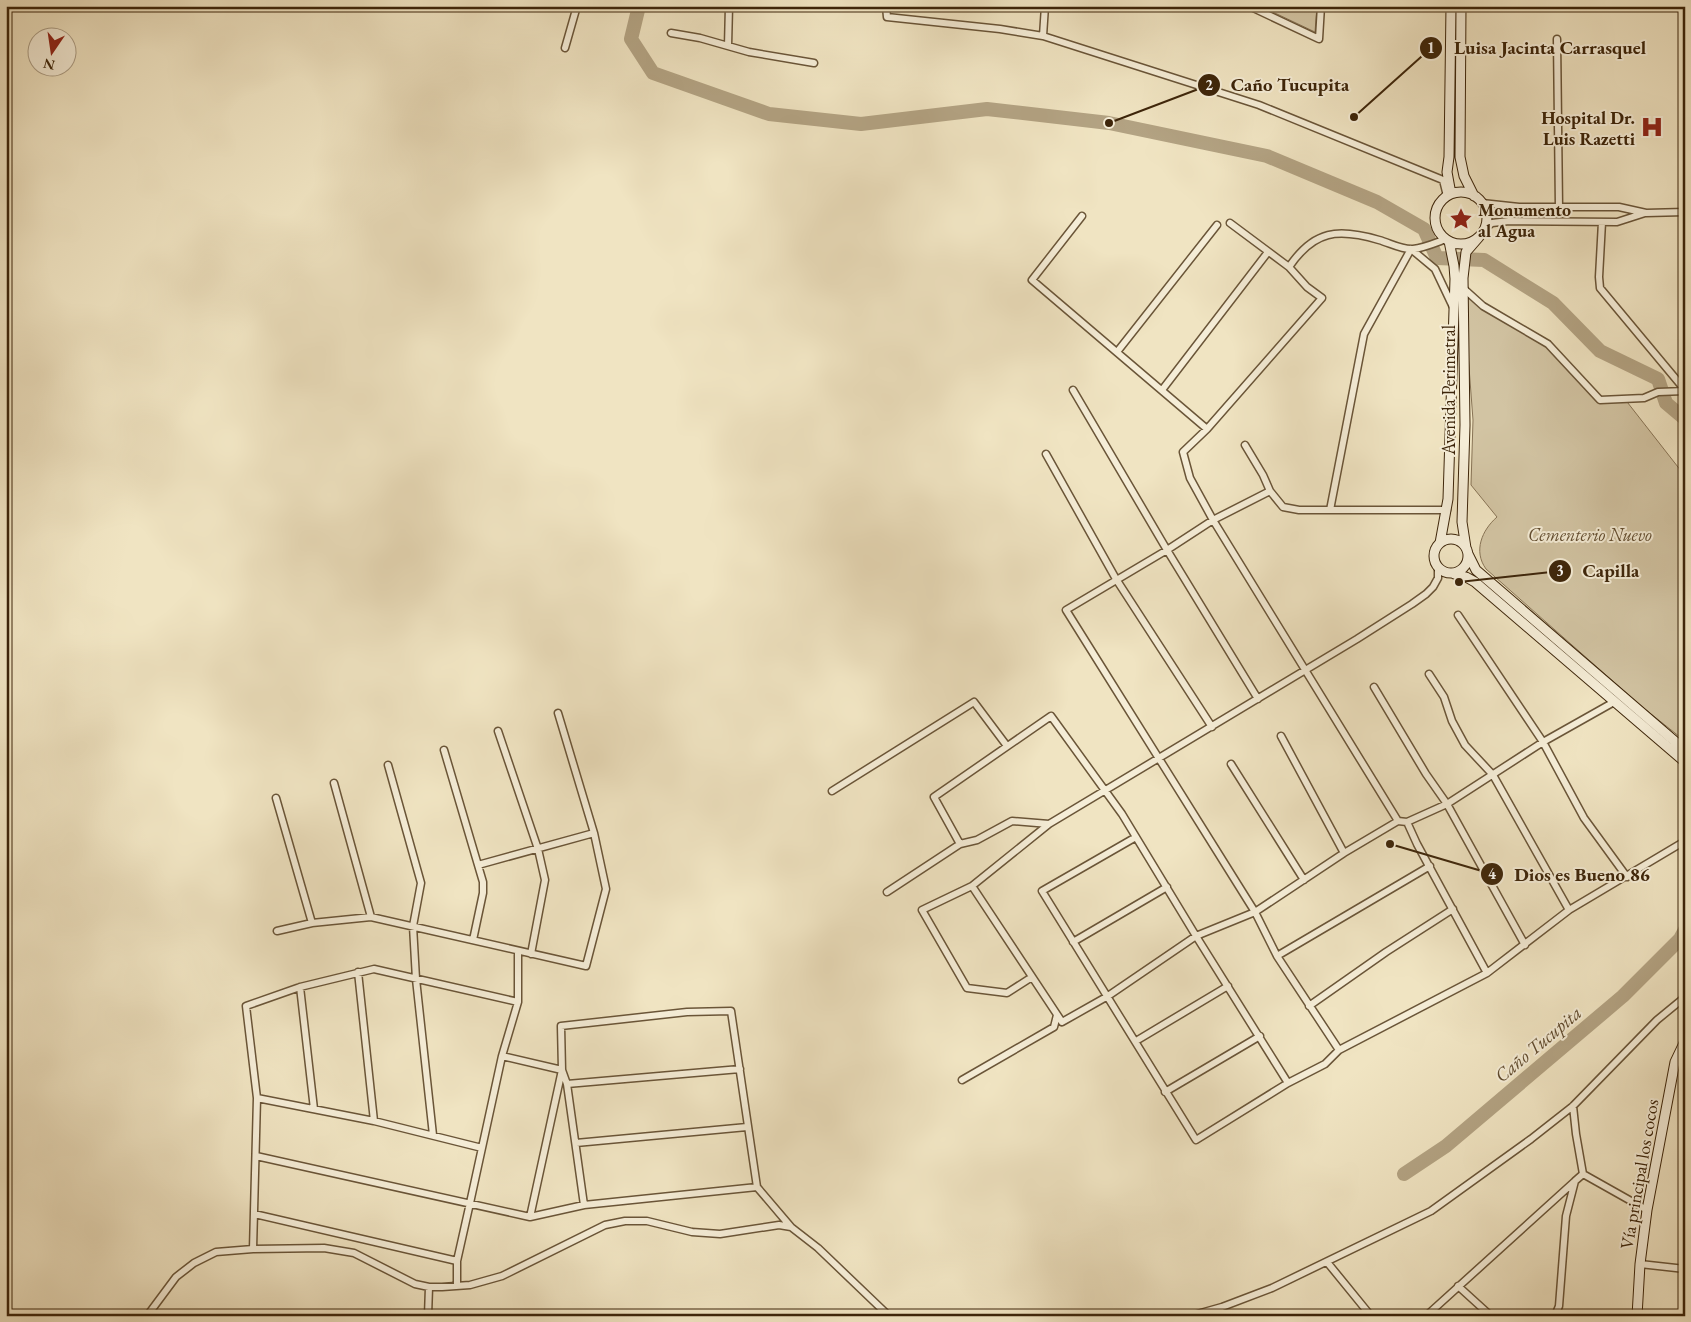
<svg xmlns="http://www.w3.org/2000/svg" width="1691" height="1322" font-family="'EB Garamond',serif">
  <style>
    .green { fill: #d2c4a3; stroke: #887456 }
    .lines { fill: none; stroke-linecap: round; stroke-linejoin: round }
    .river { stroke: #b3a383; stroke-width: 14 }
    .street-casing { stroke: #6a5538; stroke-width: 9 }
    .secondary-casing { stroke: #3d250a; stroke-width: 11 }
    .street { stroke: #f5edd7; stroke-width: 6 }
    .secondary { stroke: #f5edd7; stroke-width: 9 }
    .labels { text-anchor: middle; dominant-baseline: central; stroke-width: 4; stroke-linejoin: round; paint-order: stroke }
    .poi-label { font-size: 18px; font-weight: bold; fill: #3d250a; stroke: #f5edd7; text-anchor: end }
    .street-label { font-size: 18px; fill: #3d250a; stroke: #f5edd7 }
    .park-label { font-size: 18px; font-style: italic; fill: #624d30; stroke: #f5edd7 }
    .water-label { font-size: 19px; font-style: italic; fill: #604b2e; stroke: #f5edd7 }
    .leader { fill: none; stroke: #3d250a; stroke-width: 2 }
    .callout-dot { fill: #3d250a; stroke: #f5edd7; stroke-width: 2 }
    .mark-label { font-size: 15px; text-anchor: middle; font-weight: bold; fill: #fff }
    .callout-label { font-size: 19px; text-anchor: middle; font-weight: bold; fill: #3d250a; stroke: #f5edd7; stroke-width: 4; stroke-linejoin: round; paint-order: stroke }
  </style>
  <rect width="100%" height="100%" fill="#f0e4c2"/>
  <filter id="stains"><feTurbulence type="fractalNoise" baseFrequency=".004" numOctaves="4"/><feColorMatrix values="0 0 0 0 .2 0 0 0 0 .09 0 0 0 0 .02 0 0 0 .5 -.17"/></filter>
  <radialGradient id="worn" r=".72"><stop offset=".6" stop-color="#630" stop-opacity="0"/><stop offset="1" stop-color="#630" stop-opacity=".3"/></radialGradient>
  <path class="green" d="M1260 6H1317L1315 32Z
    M1463 288 1470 295 1548 344 1600 400 1624 398 1685 476V741L1641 706 1486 569C1473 551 1482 530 1497 517L1471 485 1473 420Z"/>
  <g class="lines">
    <path class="river" d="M639 6 631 39 653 73 769 114 861 124 987 109 1109 123 1267 156 1377 202 1424 229 1437 258 1484 260 1553 303 1600 351 1658 379 1666 403 1685 419
      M1404 1174 1446 1146 1623 996 1680 939 1685 930"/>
    <defs>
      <path id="street" d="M886 6 887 17 1000 29 1043 36 1259 105 1443 180 1447 196
        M1249 6 1319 39 1321 6
        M671 33 700 38 749 52 814 63
        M1043 36 1045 6
        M1557 39 1559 208
        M728 46 729 6
        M565 48 577 6
        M1482 203 1519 207H1619L1646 213 1685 212
        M1082 216 1032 280 1207 429
        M1602 222 1599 277 1600 288 1685 390
        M1230 223 1289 267 1307 287 1322 298 1207 429 1183 452 1190 478 1213 520 1398 821
        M1485 228 1492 223 1509 221 1617 222 1645 213
        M1289 267C1314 230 1338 228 1379 240 1390 243 1402 250 1413 249 1424 248 1435 243 1446 239
        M1463 288 1483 306 1548 344 1600 400 1644 398 1658 392 1685 391
        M1117 352 1217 225
        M1073 390 1167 550 1258 699
        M1162 390 1268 252
        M1245 445 1263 475 1270 491 1283 507 1299 510H1447
        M1046 454 1116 579 1212 727
        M1270 491 1213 520 1167 550 1066 610 1255 912 1277 956 1339 1050
        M1330 510 1364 334 1411 249 1435 269 1453 307
        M1458 615 1543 742 1584 818 1627 877
        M1429 674 1444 697 1452 721 1465 745 1493 775 1569 910
        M1374 687 1426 774 1447 804 1525 945
        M498 731 538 849 545 880 531 954
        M1281 736 1344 853
        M444 750 483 882V893L473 940
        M1231 764 1304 880
        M388 765 421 883 413 926 416 979 433 1135
        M334 783 371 917
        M832 791 974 702 1007 746
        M276 798 312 923
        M1407 822 1417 844 1487 973
        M1049 824 1357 639 1412 604 1426 594 1433 587 1438 578V567
        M1136 837 1042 891 1196 1140 1288 1083 1325 1064 1339 1050 1487 973 1569 910 1685 841
        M960 844 934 797 1051 716 1122 814 1196 936 1288 1083
        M478 865 594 833
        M972 886 922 910 967 988 1007 993 1032 977
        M887 892 960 844 977 840 1012 821 1049 824 972 886 1062 1022 1108 996 1196 936 1255 912 1344 853 1398 821 1407 822 1447 804 1543 742 1614 702
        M277 931 312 923 371 917 586 966 606 889 594 833 558 713
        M1073 942 1167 887
        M1277 956 1430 866
        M358 972 374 1121
        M300 987 314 1109
        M1309 1006 1386 952 1453 909
        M1136 1041 1228 986
        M502 1056 562 1070 530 1217
        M962 1080 1054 1027 1057 1015
        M567 1084 740 1069
        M1165 1092 1260 1036
        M257 1098 374 1121 482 1148
        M576 1143 747 1127
        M256 1156 530 1217 584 1205 757 1187
        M1583 1174 1647 1210
        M584 1205 567 1084 562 1070 561 1026 687 1012 731 1011 757 1187 791 1227
        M254 1214 457 1261
        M253 1249 257 1098 246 1006 300 987 374 969 518 1002
        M1327 1262 1371 1316
        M1640 1264 1685 1269
        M457 1286V1261L470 1203 502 1056 518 1002V951
        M1458 1286 1491 1316
        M147 1316 176 1277 194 1263 216 1252 253 1249 324 1248 354 1253 415 1284 429 1287H442L470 1285 502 1276 605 1225 625 1221H647L692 1232 720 1234 779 1225 791 1227 818 1248 889 1316
        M428 1316 429 1287
        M1190 1316 1222 1307 1272 1288 1431 1211 1531 1139 1573 1106 1657 1020 1685 997
        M1426 1316 1574 1182
        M1555 1316 1559 1306 1566 1216 1575 1181 1583 1174 1576 1134 1573 1106"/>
      <path id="secondary" d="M1451 6 1449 157 1447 172 1451 194
        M1461 6 1460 157 1464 176 1474 196
        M1435 218a26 26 0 1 1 52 0a26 26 0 1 1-52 0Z
        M1434 556a17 17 0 1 1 34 0a17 17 0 1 1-34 0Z
        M1440 543 1448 499 1455 279 1454 266 1449 241
        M1466 548 1462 522 1465 425 1463 278 1466 252 1479 237
        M1468 554 1476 570 1685 750
        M1454 574 1466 577 1475 582 1685 762
        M1637 1316 1640 1264 1647 1210 1675 1062 1685 1041"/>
    </defs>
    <use href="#street" class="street-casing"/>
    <use href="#secondary" class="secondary-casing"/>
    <use href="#street" class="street"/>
    <use href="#secondary" class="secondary"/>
  </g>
  <defs>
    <symbol id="hospital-bare" viewBox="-9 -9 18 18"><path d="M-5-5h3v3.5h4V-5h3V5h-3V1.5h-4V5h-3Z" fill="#8f2418" stroke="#f5edd7" stroke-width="2.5" paint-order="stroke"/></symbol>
    <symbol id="sight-bare" viewBox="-9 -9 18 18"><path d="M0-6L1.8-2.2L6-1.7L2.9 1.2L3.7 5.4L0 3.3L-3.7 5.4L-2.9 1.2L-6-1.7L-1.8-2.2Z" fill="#8f2418" stroke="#f5edd7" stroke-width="2.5" paint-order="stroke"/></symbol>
  </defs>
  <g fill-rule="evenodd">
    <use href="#hospital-bare" x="1636" y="111" width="32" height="32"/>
    <use href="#sight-bare" x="1445" y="203" width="32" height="32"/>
  </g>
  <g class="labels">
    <g class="poi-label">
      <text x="1635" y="117">Hospital Dr.<tspan x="1635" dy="21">Luis Razetti</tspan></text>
      <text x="1478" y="209" text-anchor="start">Monumento<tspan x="1478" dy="21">al Agua</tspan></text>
    </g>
    <g class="street-label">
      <text transform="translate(1448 390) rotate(-90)">Avenida Perimetral</text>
      <text transform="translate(1639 1174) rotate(-80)">Vía principal los cocos</text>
    </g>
    <g class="park-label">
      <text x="1590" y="534">Cementerio Nuevo</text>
    </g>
    <g class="water-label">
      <text transform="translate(1538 1044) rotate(-40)">Caño Tucupita</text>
    </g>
  </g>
  <path class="leader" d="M1354 117L1431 48M1109 123L1209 85M1459 582L1560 571M1390 844L1492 874"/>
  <g class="callout-dot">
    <circle cx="1354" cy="117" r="5"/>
    <circle cx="1109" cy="123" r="5"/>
    <circle cx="1459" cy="582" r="5"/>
    <circle cx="1390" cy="844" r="5"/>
    <circle cx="1431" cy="48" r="12"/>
    <circle cx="1209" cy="85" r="12"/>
    <circle cx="1560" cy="571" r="12"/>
    <circle cx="1492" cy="874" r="12"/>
  </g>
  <g class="mark-label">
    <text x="1431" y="53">1</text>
    <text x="1209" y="90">2</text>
    <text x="1560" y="576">3</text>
    <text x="1492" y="879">4</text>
  </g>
  <g class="callout-label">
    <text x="1550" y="54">Luisa Jacinta Carrasquel</text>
    <text x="1290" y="91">Caño Tucupita</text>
    <text x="1611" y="577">Capilla</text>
    <text x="1582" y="881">Dios es Bueno 86</text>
  </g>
  <rect width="1691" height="1322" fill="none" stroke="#f0e4c2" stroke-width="25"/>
  <rect x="8" y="8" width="1676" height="1307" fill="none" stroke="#3d250a" stroke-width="2.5"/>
  <rect x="12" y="12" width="1666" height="1297" fill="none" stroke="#3d250a"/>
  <g transform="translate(52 52) rotate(193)"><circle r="24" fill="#f5edd7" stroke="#ab9d85"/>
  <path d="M0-4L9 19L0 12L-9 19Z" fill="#8f2418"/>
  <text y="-8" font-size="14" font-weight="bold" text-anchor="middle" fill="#3d250a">N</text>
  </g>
  <rect width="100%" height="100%" filter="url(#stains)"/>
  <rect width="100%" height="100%" fill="url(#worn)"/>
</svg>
